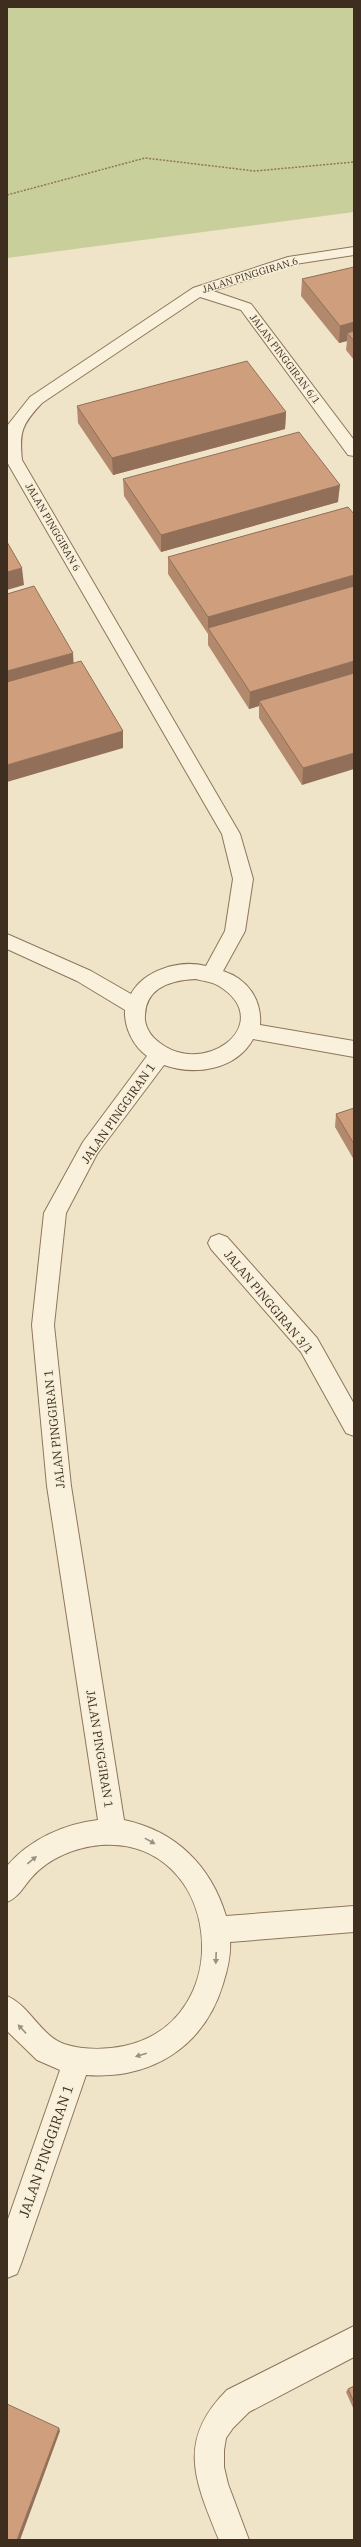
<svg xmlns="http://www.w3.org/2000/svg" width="361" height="2547" font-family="'IBM Plex Serif',serif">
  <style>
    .green { fill: #c9cf9b }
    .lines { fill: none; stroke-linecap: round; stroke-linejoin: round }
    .street-casing { stroke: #8d765c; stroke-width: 2 }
    .path { stroke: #8d765c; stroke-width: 1.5; stroke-dasharray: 2 1.5; stroke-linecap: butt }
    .street { fill: #faf1dc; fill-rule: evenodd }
    .wall { fill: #b2896c }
    .shaded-wall { fill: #916f58 }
    .building { fill: #cf9f7d; stroke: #916f58 }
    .oneway { fill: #9c907e }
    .labels { text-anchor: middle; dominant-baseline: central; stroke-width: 3; stroke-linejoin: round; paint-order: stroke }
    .far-street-label { font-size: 10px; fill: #3d2e20; stroke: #f7eed8 }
    .street-label { font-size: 12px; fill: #3d2e20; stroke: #f7eed8 }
    .near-street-label { font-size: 14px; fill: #3d2e20; stroke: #f7eed8 }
  </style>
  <rect width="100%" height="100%" fill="#f0e4c8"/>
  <path class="green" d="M7 7H354V212L7 258Z"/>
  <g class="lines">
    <defs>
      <path id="street" d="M354 247V255L295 264 213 291 251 304 354 440V456L348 455 241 310 200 297 42 403C22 424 19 432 22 460L240 834 253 879 245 931 223 971C248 979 262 1000 260 1025L354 1041V1057L253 1039C236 1070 195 1076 164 1065L97 1154 66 1213 54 1325 71 1486 124 1820C176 1831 211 1866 226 1916L354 1906V1932L230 1942C231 1956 227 1971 223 1984 204 2047 151 2080 86 2075L21 2264 17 2274 7 2278V2222L60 2070 37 2060 7 2031V1996C30 2006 40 2035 64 2044 83 2050 105 2050 124 2046 241 2021 221 1837 101 1845 76 1847 49 1858 32 1877 23 1887 19 1897 7 1902V1866C30 1839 64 1824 98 1820L47 1486 32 1325 44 1213 83 1142 147 1056C133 1046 124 1027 125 1010L77 981 7 949V934L91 971 131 994C144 970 180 959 206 966L225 931 233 879 222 834 7 462V426L30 397 193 288 288 257ZM196 979C203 981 213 982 219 986 280 1024 199 1084 153 1037 148 1031 144 1023 145 1015 146 987 172 980 196 979Z
        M219 1234 227 1237 317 1338 354 1404V1436L346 1433 301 1352 211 1249 208 1243 211 1237Z
        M354 2326V2357L249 2412 233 2428 226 2438 224 2450V2467L228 2484 249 2540H219C195 2481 176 2441 227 2390Z"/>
    </defs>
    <use href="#street" class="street-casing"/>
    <path class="path" d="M7 195 145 158 255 171 354 162"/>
    <use href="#street" class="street"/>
  </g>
  <path class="wall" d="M354 267V360L346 350 347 341 339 343 301 296 302 279Z
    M77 406 286 412 285 429 113 475 78 423Z
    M123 479 338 502 161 552 124 496Z
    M348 507 302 785 259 718V706L249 709 208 645V634L168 574V557Z
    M354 1108V1160L335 1127 336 1114Z
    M354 2386V2410L346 2392 348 2389Z"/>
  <path class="shaded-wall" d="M354 322V339L347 333V341L339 343 340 326Z
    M286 412 285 429 113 475 112 458Z
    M340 485 338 502 161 552V535Z
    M22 568 24 585 7 590V572Z
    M354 575V592L208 628V634V617Z
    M73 653 74 670 7 689V671Z
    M354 661V677L259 701V706L249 709 250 692Z
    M123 731V748L7 782V765Z
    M354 753V769L302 785 303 768Z
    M59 2428 60 2431 20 2540H17Z"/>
  <path class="building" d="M354 267V322L340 326 302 279Z
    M354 331V341L347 333Z
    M247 361 286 412 112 458 77 406Z
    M299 432 340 485 161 535 123 479Z
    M348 507 354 514V575L208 617 168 557Z
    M7 542 22 568 7 572Z
    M34 586 73 653 7 671V594Z
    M354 586V661L250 692 208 628Z
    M81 661 123 731 7 765V682Z
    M354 673V753L303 768 259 701Z
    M354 1108V1144L336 1114Z
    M354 2386V2402L348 2389Z
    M7 2404 59 2428 17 2540H7Z"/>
  <defs><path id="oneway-solid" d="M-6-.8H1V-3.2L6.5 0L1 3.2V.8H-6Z"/></defs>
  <g class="oneway">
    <use href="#oneway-solid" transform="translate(150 1841) rotate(29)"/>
    <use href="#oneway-solid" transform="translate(32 1860) rotate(-39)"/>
    <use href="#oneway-solid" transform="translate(216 1958) rotate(92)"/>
    <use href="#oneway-solid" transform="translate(22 2029) rotate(-133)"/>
    <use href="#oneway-solid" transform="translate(141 2055) rotate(164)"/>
  </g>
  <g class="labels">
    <g class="far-street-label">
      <text transform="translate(250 275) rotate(-17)">JALAN PINGGIRAN 6</text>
      <text transform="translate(285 359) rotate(53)">JALAN PINGGIRAN 6/1</text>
      <text transform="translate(53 527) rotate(60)">JALAN PINGGIRAN 6</text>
    </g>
    <g class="street-label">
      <text transform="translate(118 1113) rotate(-55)">JALAN PINGGIRAN 1</text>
      <text transform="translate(269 1302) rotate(50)">JALAN PINGGIRAN 3/1</text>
      <text transform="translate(54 1429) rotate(-96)">JALAN PINGGIRAN 1</text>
      <text transform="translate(100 1749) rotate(81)">JALAN PINGGIRAN 1</text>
    </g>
    <g class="near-street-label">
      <text transform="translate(46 2151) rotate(-71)">JALAN PINGGIRAN 1</text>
    </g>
  </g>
  <rect width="361" height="2547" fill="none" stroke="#3d2e20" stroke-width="16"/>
</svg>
